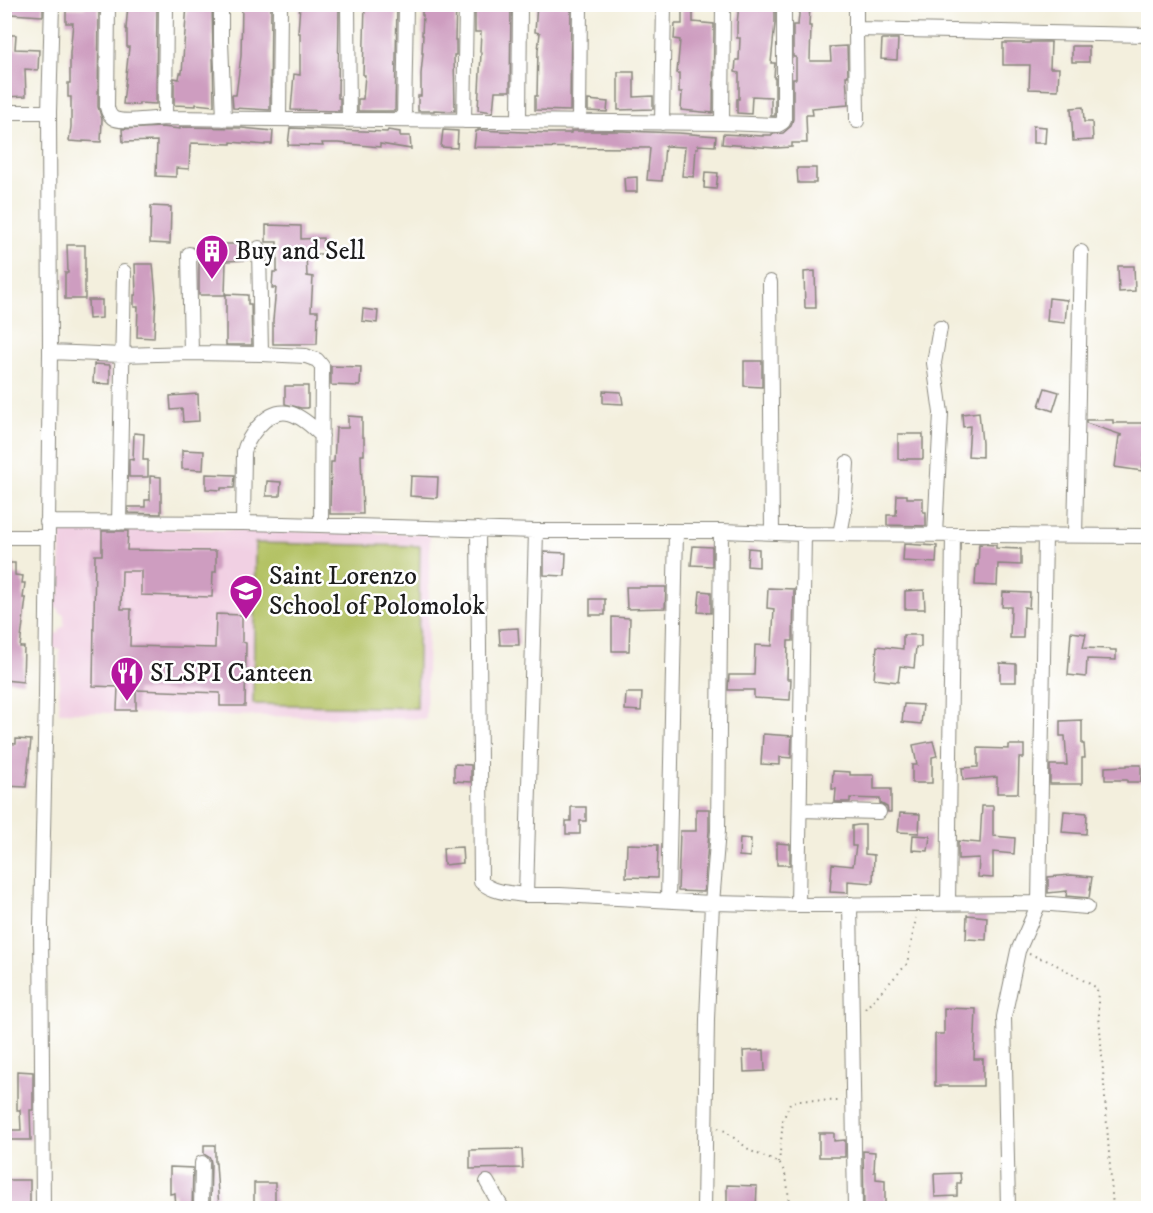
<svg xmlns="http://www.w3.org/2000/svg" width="1153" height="1213" font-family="'IM FELL DW Pica',serif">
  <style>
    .built { fill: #f1d0e3 }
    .green { fill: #b4c265; stroke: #686f40; stroke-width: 1.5 }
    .building { fill: #ce9dc0 }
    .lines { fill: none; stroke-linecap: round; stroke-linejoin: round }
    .minor-casing { stroke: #88867c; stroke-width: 16 }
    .path { stroke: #88867c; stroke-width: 2; stroke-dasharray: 1.5 4.5; stroke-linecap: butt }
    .minor { stroke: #fff; stroke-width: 14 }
    .labels { text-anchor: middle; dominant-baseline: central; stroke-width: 5; stroke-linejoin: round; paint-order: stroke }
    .poi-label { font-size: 26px; fill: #1c1c1c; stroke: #fff; text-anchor: start }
  </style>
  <rect width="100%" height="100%" fill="#fff"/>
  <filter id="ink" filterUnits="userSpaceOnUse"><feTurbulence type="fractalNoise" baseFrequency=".0167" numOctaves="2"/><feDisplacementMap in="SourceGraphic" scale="12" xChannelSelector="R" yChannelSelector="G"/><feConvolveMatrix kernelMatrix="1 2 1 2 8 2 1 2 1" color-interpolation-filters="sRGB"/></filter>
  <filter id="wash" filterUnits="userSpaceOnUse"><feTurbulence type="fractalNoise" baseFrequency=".008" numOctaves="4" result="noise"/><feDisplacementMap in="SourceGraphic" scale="24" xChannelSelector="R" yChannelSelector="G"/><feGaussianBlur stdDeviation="1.35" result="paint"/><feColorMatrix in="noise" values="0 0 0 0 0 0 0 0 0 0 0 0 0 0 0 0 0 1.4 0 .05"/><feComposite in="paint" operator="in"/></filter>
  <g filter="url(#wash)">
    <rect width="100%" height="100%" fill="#f3efdd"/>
    <path class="built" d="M61 527 430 534 426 719 59 712 60 649H50V634L59 633V630L64 625V615L59 611V608H50V595L60 594Z"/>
    <path class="green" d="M255 543 420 546 417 708 253 704Z"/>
    <g id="blocks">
      <path class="building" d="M10 4H43V16L10 14Z
        M128 4H157L156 104 139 103V105L123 104 129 47H127V30L126 29Z
        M187 4H212L214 106 196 104V106L174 105V78L179 79 180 73H182Z
        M242 4H271L270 110 233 108 232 95H236L241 56Z
        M300 4H339L338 98H340V111L291 110 294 74 300 75V33H298Z
        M365 4H397L395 111H358V99H363L365 75H363Z
        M422 4H456L455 40H456V55H454L455 111 434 110V111H418V96H421V74L423 53H422L423 35H422L423 15H422Z
        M475 4H511L510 91H495L493 112 478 110 481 53 480 52 481 32H475Z
        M537 4 571 5 570 111 535 110V96H537L538 50 540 33 535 32Z
        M739 4H775V23L771 63H775L774 78H775V116H771V97L752 96 751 114 737 113V99H739V73L735 72 736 60H739L740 38H737V25Z
        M800 4H810L809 26H811L810 61H831L830 47 847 46 848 76H846L848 105 812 108 813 115H806L807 143H792V147L776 148 722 144 723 134 763 136V135H772V134L783 133 791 126 793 119V79H796V57H793V25H798Z
        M682 5H693V22L714 24 713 113 681 110 682 92H679V73H677L680 40 674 39 675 24H682Z
        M85 6 99 7 98 107 102 119 101 142 83 141V142L69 141 71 127V97H68V83H70V53L73 23H66V8H85Z
        M4 35H16L15 49 39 50 38 70 25 69 26 96 4 97Z
        M882 39H898L897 60 881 59Z
        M1030 42H1051L1050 68H1059L1058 90 1029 89 1030 65H1003V43H1030Z
        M1072 46H1089V62H1072Z
        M618 72H634V97L653 96V109L618 110Z
        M588 100 608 102 607 112 588 111Z
        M1083 107 1084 122H1092L1093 140 1073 141 1071 108Z
        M1033 126 1046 127 1045 143H1033Z
        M162 127 180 129V127L242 128 273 131 272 144H265V145L231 142V144L191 143V146H190L189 169 176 168V177L156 176 157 141 123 142 122 129Z
        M290 128 387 132 388 130 400 132V136H410L411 149 380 144V147L338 143H322L323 146 288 145Z
        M443 130 458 131 457 148 441 147Z
        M478 130 548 133H571V131H623L679 133 716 136 715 146 698 145V148H696L694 177 682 176 685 147 665 146 662 181 647 180 650 148 474 147 476 131H478Z
        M797 168H816V183H798Z
        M705 172 718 173 716 189 704 188Z
        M637 177V192H625L624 178Z
        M151 206 171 207 170 244 150 243Z
        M266 225 301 226V239L323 238 324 254H306L307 276 313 277 311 311H318L317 344H273V320L276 288H272L273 272H277V242H266Z
        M216 244H247V260L226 261 225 295H199V258H216Z
        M67 245H85V299H65V273H68Z
        M135 264H153L156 297 154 338 137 337 138 307H134V295H136Z
        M1118 266H1134L1135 291 1119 292Z
        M815 271 816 308H805L804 272Z
        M226 294 248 295V304H251L252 345H226Z
        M1049 298 1067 300 1065 323 1047 321Z
        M88 300H102V318L89 319Z
        M363 309 378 311 377 323 362 321Z
        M744 361H762V387L744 386Z
        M94 364 110 365V384L93 383Z
        M331 366 361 367 360 386 331 385Z
        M285 386H308V408H301L285 404Z
        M1045 388 1059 392 1053 411 1039 406Z
        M603 391 621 392 623 404 603 403Z
        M198 394 199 421 183 422 182 409 171 410 170 396Z
        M979 412 982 443V457L968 456 970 426 963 427 962 414Z
        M348 416 362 417V437H364V455H361L363 514H330L331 462H334L336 428H348Z
        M1086 420H1113V423H1149V436H1147L1142 471 1115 467 1119 436H1122V435L1086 423Z
        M134 433 144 434 143 460H148V477H129V459L133 460Z
        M898 434H923V459H898Z
        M182 450 204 451 203 470 182 469Z
        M206 474 235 475 234 488H221V490L206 489Z
        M150 476 161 477V514L128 513V507H145V500H150Z
        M411 476 438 477 437 498 410 496Z
        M267 481 281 482 280 496H266Z
        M897 495H907V498H923V512H926V526L887 525V515H896Z
        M102 531H128L127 550 216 551V572H213L212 597 141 595V571H122L121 609H131L130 646 215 648 216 614 242 615V642L246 643 245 706H220V693L136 690V710H117L118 687 93 686 95 555H102Z
        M904 544 937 546 936 563 903 561Z
        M979 544 996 545V548L1021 549V565L998 564 997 586 975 585 976 565H978Z
        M693 546 712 547V566L691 565Z
        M748 548 759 549V567L747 566Z
        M544 552 566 553 565 576 544 575Z
        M4 563H15V575L23 576 22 583H25L23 598H26L20 647H24L23 682 4 680 7 639H5L7 615 4 614Z
        M626 587H666L665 608 627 609Z
        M768 588 794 589 793 641H788L787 679H791L790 700 754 698V690H728L729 675H754L755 645 772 646 774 609 767 608Z
        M924 590 925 609H905V591Z
        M700 591 711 592V613L698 612Z
        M1003 592 1030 593 1029 608 1024 607 1023 638H1010L1011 607H1002Z
        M590 599H605V615H590Z
        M612 617 630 618 629 651H612Z
        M518 628 519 645H500L499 629Z
        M1071 632 1086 634 1083 648 1110 649V650H1116V660L1087 659 1086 677 1068 675Z
        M903 635H921V647H916L914 668 900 666 898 682 874 679 877 646 903 649Z
        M1000 663 1016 664V682H1000Z
        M626 693H642L641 711 625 710Z
        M904 704 923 705 921 724 902 722Z
        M1082 720V744H1084L1085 758H1082V784H1050V765H1067L1065 736H1060V721Z
        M763 734 792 736 791 758 780 757V765L761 764Z
        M16 739 31 740 26 787 4 786V743L16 744Z
        M933 741 937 756 932 757V783H912V765H917L913 745Z
        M1009 745H1024V758H1019L1018 793H997V777L963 780 962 768 978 767V748L1009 749Z
        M454 764 471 765V782L454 781Z
        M1127 765H1141V782H1127V780H1105V767L1127 766Z
        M833 771 850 772V775H874V789H891V812H888L887 807 880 803V799L850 798V802H835L836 789H832Z
        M982 806H993V836L1015 838 1014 854 993 852V878L978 877 979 858 958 859V841L980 843Z
        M571 807H586V821H580V834H566V821H571Z
        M696 809H709V831L704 892 678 891 680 831H696Z
        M1064 811 1087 813 1086 834 1062 832Z
        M900 813 920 814 919 833 898 832Z
        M858 825H865V854L874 855 873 883 848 881V893L830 892 832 864 853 866 856 846H852V826Z
        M913 835 930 836 928 851 912 850Z
        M740 838 751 839 750 857 739 856Z
        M777 843 790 844V865H777Z
        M627 844 658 845 657 878 626 877Z
        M462 847 463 863 444 865 443 848Z
        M1071 875 1092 877 1089 898 1066 896 1067 891 1048 893V877Z
        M967 915 987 917 986 940 966 939Z
        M944 1008 976 1009 974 1059H983V1086H935V1034H944Z
        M764 1050 765 1071 744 1072 743 1051Z
        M17 1071 33 1072V1110H30L31 1140H4V1130H21L20 1110H17Z
        M819 1133H834V1141L845 1140V1157H819Z
        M204 1145H215V1163H216L219 1209H210L211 1163 210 1158 204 1154Z
        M522 1149 523 1168 470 1169V1150Z
        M863 1151 875 1152 874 1172H876V1179L885 1180V1207H864Z
        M170 1167 193 1168 192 1209H176L175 1193 170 1194Z
        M960 1173 961 1183H957V1196L935 1197 934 1174Z
        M4 1180H30V1209H4Z
        M254 1183H275V1209H254Z
        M727 1185 757 1186 756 1209H727Z"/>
    </g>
  </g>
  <g filter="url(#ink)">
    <use href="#blocks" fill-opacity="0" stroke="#88867c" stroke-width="1.5"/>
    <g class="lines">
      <defs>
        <path id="minor" d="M108 4 107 107C108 112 110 117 115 119 126 123 153 119 165 118L722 123 778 125 783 122 784 119V4
          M221 4V41L224 119
          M348 4 349 120
          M856 4V29L1148 35
          M856 29 857 121
          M4 112H49
          M165 118 166 4
          M279 119 280 4
          M404 120 406 4
          M464 121 466 4
          M519 121 520 4
          M579 122 580 4
          M662 123 664 4
          M722 123 723 4
          M189 254 191 353
          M770 282 772 533
          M50 352 122 355 191 353 261 354 259 248
          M261 354 306 356 317 360 322 366 321 524
          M47 522 243 523 536 531H721L804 534 1148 536
          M119 523 124 272
          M243 523 244 452C246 442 251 435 258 427 281 400 301 415 322 436
          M478 529 481 882C494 893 510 893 526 895
          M536 531 526 895H560L712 903 718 831 721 531
          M840 534 844 513 847 463
          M935 535 941 413 934 363 940 328
          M1075 536 1081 252
          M4 537H47
          M800 810 879 812
          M668 901 676 532
          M948 903 953 535
          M850 904 855 1208
          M798 905 804 534
          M487 1182 502 1208
          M43 1208 41 924 46 696 50 352 49 112 52 4
          M201 1208 202 1163
          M704 1208 707 1019 712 903 798 905 1039 903 1087 907
          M1008 1208 1004 1017 1018 951 1039 903 1045 536"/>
      </defs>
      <use href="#minor" class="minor-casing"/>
      <path class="path" d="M1029 954 1051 962 1097 988 1113 1208
        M865 1009 907 964 916 918
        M718 1128 725 1131 751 1151 779 1163C789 1176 788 1193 789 1208
        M779 1163 783 1120 790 1103 798 1100 841 1101"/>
      <use href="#minor" class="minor"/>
    </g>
  </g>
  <defs>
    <symbol id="building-pin" viewBox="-11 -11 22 30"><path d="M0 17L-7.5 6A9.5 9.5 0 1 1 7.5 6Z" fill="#b5179e" stroke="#fff"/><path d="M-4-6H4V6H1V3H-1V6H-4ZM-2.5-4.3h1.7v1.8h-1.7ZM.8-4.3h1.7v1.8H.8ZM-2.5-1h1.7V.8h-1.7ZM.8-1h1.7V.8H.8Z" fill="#fff"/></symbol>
    <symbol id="school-pin" viewBox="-11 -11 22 30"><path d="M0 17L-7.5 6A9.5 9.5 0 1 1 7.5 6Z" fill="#b5179e" stroke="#fff"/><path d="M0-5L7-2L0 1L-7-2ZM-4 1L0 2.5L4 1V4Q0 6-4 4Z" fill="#fff"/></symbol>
    <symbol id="restaurant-pin" viewBox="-11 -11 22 30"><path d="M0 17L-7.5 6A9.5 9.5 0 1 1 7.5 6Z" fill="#b5179e" stroke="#fff"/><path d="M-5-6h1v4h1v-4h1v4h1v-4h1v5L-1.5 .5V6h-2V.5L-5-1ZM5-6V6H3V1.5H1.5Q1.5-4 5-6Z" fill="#fff"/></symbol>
  </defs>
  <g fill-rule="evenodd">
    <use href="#building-pin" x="193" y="232" width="38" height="52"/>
    <use href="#school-pin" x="227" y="572" width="38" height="52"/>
    <use href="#restaurant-pin" x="108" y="654" width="38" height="52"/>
  </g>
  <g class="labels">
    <g class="poi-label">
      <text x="235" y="251">Buy and Sell</text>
      <text x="269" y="576">Saint Lorenzo<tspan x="269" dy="30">School of Polomolok</tspan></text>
      <text x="150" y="673">SLSPI Canteen</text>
    </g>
  </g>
  <rect width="1153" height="1213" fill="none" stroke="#fff" stroke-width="24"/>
</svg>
